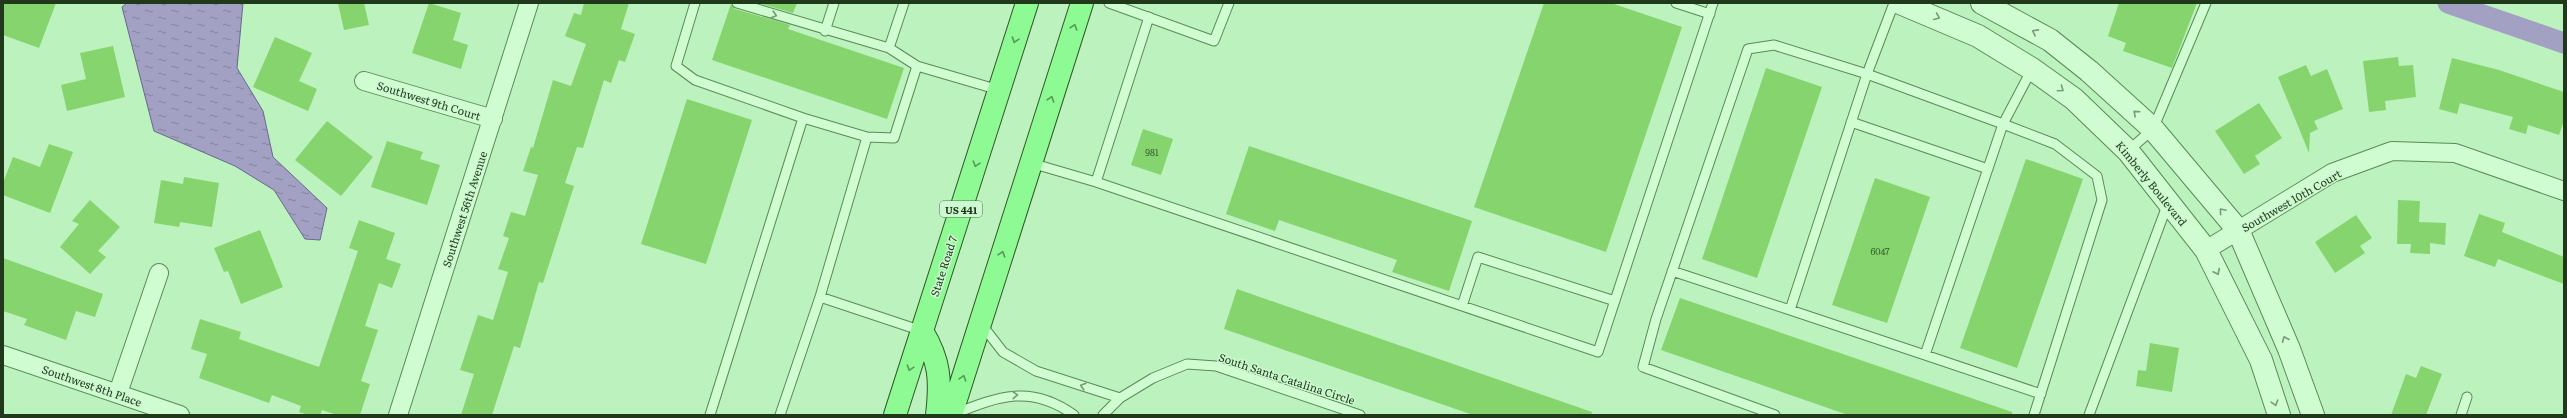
<svg xmlns="http://www.w3.org/2000/svg" width="2567" height="418" font-family="Literata,serif">
  <style>
    .water { fill: url(#water-ripples); stroke: #6b6791 }
    .lines { fill: none; stroke-linecap: round; stroke-linejoin: round }
    .canal { stroke: #a2a0c3; stroke-width: 21 }
    .building { fill: #86d46d }
    .service-casing { stroke: #5a8b54; stroke-width: 11 }
    .minor-casing { stroke: #5a8b54; stroke-width: 20 }
    .tertiary-casing { stroke: #5a8b54; stroke-width: 24 }
    .primary-casing { stroke: #315829; stroke-width: 24 }
    .service { stroke: #d0fcd2; stroke-width: 9 }
    .minor { stroke: #d0fcd2; stroke-width: 18 }
    .tertiary { stroke: #d0fcd2; stroke-width: 22 }
    .primary { stroke: #8efa93; stroke-width: 22 }
    .oneway { stroke: #789a76 }
    .oneway2 { stroke: #569a56 }
    .labels { text-anchor: middle; dominant-baseline: central; stroke-width: 3; stroke-linejoin: round; paint-order: stroke }
    .number-label { font-size: 9px; fill: #39602f }
    .shield { fill: #ccf9cf; stroke: #537350; stroke-width: 1 }
    .shield-label { font-size: 10px; font-weight: bold; fill: #1f391a }
    .street-label { font-size: 11px; fill: #1f391a; stroke: #ccf9cf }
  </style>
  <defs>
    <pattern id="water-ripples" width="26" height="14" patternUnits="userSpaceOnUse"><rect width="26" height="14" fill="#a2a0c3"/><path d="M2 4q2-2 4 0t4 0M15 11q2-2 4 0t4 0" fill="none" stroke="#83839e"/></pattern>
  </defs>
  <rect width="100%" height="100%" fill="#bcf2be"/>
  <path class="water" d="M127 3H243L237 68 263 111 273 157 327 208 320 240 305 239 274 190 235 166 154 131 122 7Z"/>
  <g class="lines">
    <path class="canal" d="M2448 3 2564 43"/>
  </g>
  <path class="building" d="M3 3H56L39 48 3 35Z
    M338 3H364L369 25 344 30Z
    M429 3 461 13 453 40 468 45 461 69 412 53Z
    M584 3H629L621 29 635 34 625 62 619 60 611 83 604 80 583 148 577 147 565 183 574 186 543 283 539 282 520 348 514 346 492 415H461L474 374 460 370 478 315 493 320 508 272 498 269 509 238 503 236 511 212 525 216 538 175 523 171 531 147 533 148 553 80 571 86 586 44 565 36 574 13 581 15Z
    M758 3H797L793 13Z
    M1544 3H1611L1682 27 1606 252 1474 207Z
    M2119 3H2197L2172 68 2123 51 2126 43 2108 36Z
    M731 4 735 9 790 25 788 29 904 68 887 119 712 60Z
    M275 37 312 53 299 81 317 89 308 111 253 87Z
    M113 46 125 97 67 111 61 85 86 79 80 53Z
    M2398 57 2399 66 2413 65 2416 97 2385 101 2386 110 2369 112 2363 61Z
    M2452 58 2499 70 2564 92V121L2559 135 2528 125 2526 134 2509 129 2513 117 2460 103 2457 114 2439 109Z
    M2306 65 2311 76 2327 69 2343 109 2314 121 2318 129 2310 133 2309 153 2278 77Z
    M1766 68 1822 87 1757 278 1702 259Z
    M687 99 752 120 706 264 641 244Z
    M2259 103 2282 138 2255 156 2260 164 2244 174 2215 131Z
    M327 121 373 157 341 196 295 160Z
    M1143 129 1173 139 1161 175 1131 165Z
    M387 141 423 152 420 159 440 165 427 205 371 187Z
    M49 144 73 152 50 213 3 195V183L13 157 40 167Z
    M1249 146 1472 221 1449 291 1392 272 1397 260 1279 220 1275 231 1226 214Z
    M2026 159 2083 179 2017 368 1960 348Z
    M184 177 219 183 212 227 180 222 179 227 154 223 161 180 183 184Z
    M1875 178 1930 197 1887 323 1832 305Z
    M90 200 120 227 98 251 106 257 90 274 60 247 79 224 72 221Z
    M2398 200 2420 201 2419 222 2446 223 2445 245 2430 243V254L2410 253 2411 244H2397Z
    M2479 214 2505 223 2502 232 2564 257V284L2498 259 2495 267 2464 256Z
    M2356 215 2372 238 2360 246 2365 253 2335 273 2315 242Z
    M359 220 395 233 386 259 401 264 392 288 379 283 365 326 378 330 361 381 370 384 360 415H337L322 410 320 415H308L299 412 301 406 272 395 269 403 199 378 207 354 191 349 200 319 241 332 239 339 319 367 358 251 349 248Z
    M260 230 283 287 241 304 228 271 224 272 214 248Z
    M3 258 103 294 95 317 76 311 66 340 24 325 27 319 3 311Z
    M1237 289 1592 412 1591 415H1473L1224 329Z
    M1680 298 2012 412V415H1848L1661 350Z
    M2150 343 2179 348 2172 392 2136 386 2138 370 2146 371Z
    M2421 366 2442 374 2426 415H2391L2406 374 2416 378Z"/>
  <g class="lines">
    <defs>
      <path id="service" d="M695 3 676 66 695 80 803 118
        M737 3 889 48 917 66
        M1109 3 1214 41 1229 3
        M1676 3 1710 14
        M1149 17 1096 182 1598 352 1713 3
        M825 31 834 3
        M889 48 904 3
        M2032 69 2003 124 2055 144 2097 176 2102 200 2034 415
        M1851 122 1988 169
        M867 137 894 138 917 66 999 90
        M2128 151 2153 129 2206 3
        M1031 163 1096 182
        M1672 271 1790 310 1867 74 1774 45 1748 49 1656 319 1643 367 1775 415
        M820 297 922 331
        M1462 306 1478 257 1615 301
        M1790 310 1925 355 2003 124 1867 74 1894 3
        M982 325 1003 352 1036 371 1120 398
        M1925 355 2041 394
        M954 414C999 396 1031 384 1074 415
        M710 415 803 118 867 137 820 297 780 415
        M1103 415 1120 398 1153 378 1187 364 1216 366 1360 415
        M2089 415 2168 203
        M2461 415 2467 397"/>
      <path id="minor" d="M364 81 493 119
        M2206 250 2332 173 2392 151 2455 153 2564 191
        M3 355 180 415
        M118 393 159 273
        M398 415 529 3"/>
      <path id="tertiary" d="M1900 3 1978 36 2032 69 2074 99 2128 151 2206 250 2261 360 2279 415
        M1982 3 2050 40 2089 71 2153 129 2238 230 2289 349 2313 415"/>
      <path id="primary" d="M922 331C940 361 941 380 937 415
        M895 415 1027 3
        M951 415 1082 3"/>
    </defs>
    <use href="#service" class="service-casing"/>
    <use href="#minor" class="minor-casing"/>
    <use href="#tertiary" class="tertiary-casing"/>
    <use href="#primary" class="primary-casing"/>
    <use href="#service" class="service"/>
    <use href="#minor" class="minor"/>
    <use href="#tertiary" class="tertiary"/>
    <use href="#primary" class="primary"/>
  </g>
  <defs><path id="oneway-chevron" d="M-2-3.5L2.5 0L-2 3.5" fill="none" stroke-width="1.6" stroke-linecap="round" stroke-linejoin="round"/></defs>
  <g class="oneway">
    <use href="#oneway-chevron" transform="translate(774 15) rotate(17)"/>
    <use href="#oneway-chevron" transform="translate(1937 17) rotate(23)"/>
    <use href="#oneway-chevron" transform="translate(2035 32) rotate(-152)"/>
    <use href="#oneway-chevron" transform="translate(2061 89) rotate(35)"/>
    <use href="#oneway-chevron" transform="translate(2136 113) rotate(-138)"/>
    <use href="#oneway-chevron" transform="translate(2222 211) rotate(-130)"/>
    <use href="#oneway-chevron" transform="translate(2217 272) rotate(63)"/>
    <use href="#oneway-chevron" transform="translate(2285 339) rotate(-113)"/>
    <use href="#oneway-chevron" transform="translate(1083 386) rotate(-162)"/>
    <use href="#oneway-chevron" transform="translate(1015 395) rotate(-3)"/>
    <use href="#oneway-chevron" transform="translate(2275 403) rotate(72)"/>
  </g>
  <g class="oneway2">
    <use href="#oneway-chevron" transform="translate(1074 27) rotate(-72)"/>
    <use href="#oneway-chevron" transform="translate(1015 40) rotate(108)"/>
    <use href="#oneway-chevron" transform="translate(1051 99) rotate(-72)"/>
    <use href="#oneway-chevron" transform="translate(976 164) rotate(108)"/>
    <use href="#oneway-chevron" transform="translate(1002 254) rotate(-72)"/>
    <use href="#oneway-chevron" transform="translate(910 368) rotate(108)"/>
    <use href="#oneway-chevron" transform="translate(963 378) rotate(-73)"/>
  </g>
  <g class="labels">
    <g class="number-label">
      <text x="1152" y="152">981</text>
      <text x="1880" y="251">6047</text>
    </g>
    <rect class="shield" x="940" y="201" width="42" height="16" rx="3"/>
    <g class="shield-label">
      <text x="961" y="209">US 441</text>
    </g>
    <g class="street-label">
      <text transform="translate(429 100) rotate(17)">Southwest 9th Court</text>
      <text transform="translate(2152 183) rotate(51)">Kimberly Boulevard</text>
      <text transform="translate(2291 200) rotate(-30)">Southwest 10th Court</text>
      <text transform="translate(464 209) rotate(-72)">Southwest 56th Avenue</text>
      <text transform="translate(943 266) rotate(-72)">State Road 7</text>
      <text transform="translate(1287 378) rotate(18)">South Santa Catalina Circle</text>
      <text transform="translate(92 385) rotate(19)">Southwest 8th Place</text>
    </g>
  </g>
  <rect width="2567" height="418" fill="none" stroke="#1f391a" stroke-width="8"/>
</svg>
